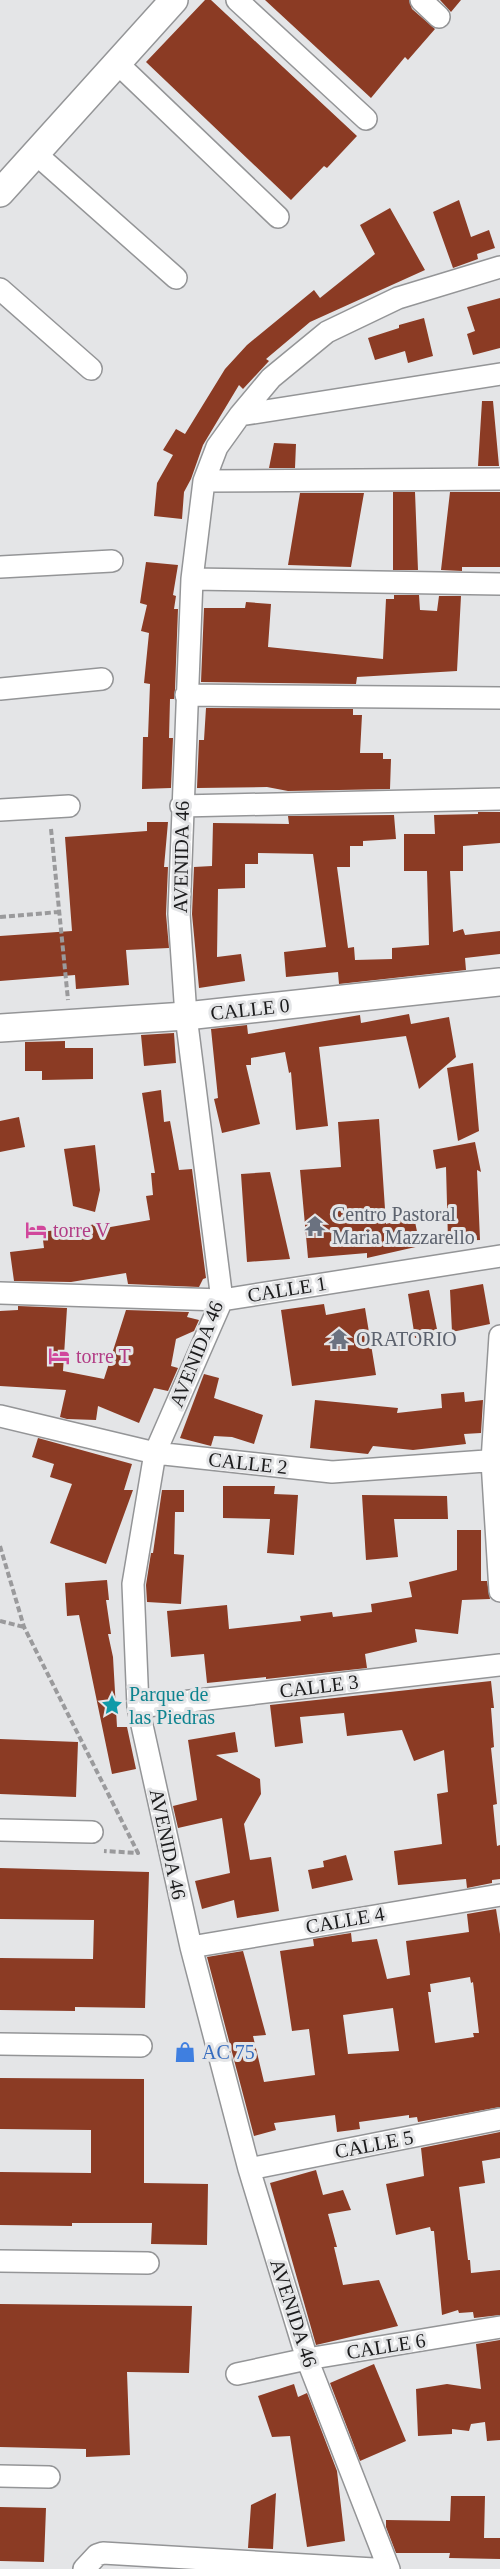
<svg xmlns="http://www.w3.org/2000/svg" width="500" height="2569" font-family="'Times New Roman',serif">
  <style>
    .building { fill: #8b3b24; fill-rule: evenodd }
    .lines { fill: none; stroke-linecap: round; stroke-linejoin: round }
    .minor-casing { stroke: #949597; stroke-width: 24 }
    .tertiary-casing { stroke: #949597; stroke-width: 30 }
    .path { stroke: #9a9a9c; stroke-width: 4; stroke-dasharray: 6 3; stroke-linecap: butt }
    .minor { stroke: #fff; stroke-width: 21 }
    .tertiary { stroke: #fff; stroke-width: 27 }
    .labels { text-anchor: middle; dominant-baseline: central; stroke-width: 6; stroke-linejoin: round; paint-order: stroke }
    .street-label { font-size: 20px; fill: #1b1b1c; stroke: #e4e5e7 }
    .worship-label { font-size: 20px; fill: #5b616d; stroke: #e4e5e7; text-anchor: start }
    .hotel-label { font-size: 20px; fill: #b23c85; stroke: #e4e5e7; text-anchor: start }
    .culture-label { font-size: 20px; fill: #0d838f; stroke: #e4e5e7; text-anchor: start }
    .shop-label { font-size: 20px; fill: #366cbe; stroke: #e4e5e7; text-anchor: start }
  </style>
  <rect width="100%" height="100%" fill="#e4e5e7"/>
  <path class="building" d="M205 0H211L357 136 327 168 324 166 291 200 146 62Z
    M265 0H409L412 9 435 29 408 60 405 57 371 98Z
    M440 0H461L451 12Z
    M459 200 471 237 489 230 495 248 477 254 478 259 453 268 433 212Z
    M390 208 425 270 310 322 266 359 269 361 243 389 239 385 203 445 191 479 184 492 182 519 154 516 157 483 173 455 163 450 176 429 185 434 225 369 247 345 314 290 320 298 375 254 360 225Z
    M500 298V348L473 355 467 334 475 331 467 307Z
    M424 318 433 356 408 363 405 351 375 360 368 338 399 328V325Z
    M482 401H493L499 466H478Z
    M274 443 296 444 295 468H269Z
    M393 492H415L418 570H393Z
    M450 492H500V567H462V571L441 570Z
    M300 493H364L351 567 288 565Z
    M146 562 178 565 173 595 176 596 174 609H178L175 689 174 699H170L169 738H173L171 788 142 789 143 737H148L150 684 144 683 149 633 141 631 147 605 140 603Z
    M394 595H419L420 610 437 611 439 596H461L457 671 357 677 356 684 201 682 204 608H245L246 602 271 604 268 647 383 659 386 599H394Z
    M206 708 353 709V715H362L360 753H383V759H391L390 789 288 791 267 787 197 788 199 740H204Z
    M478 812H500V843L463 846V871H450L453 932 463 929 465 935 500 931V954L465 958 466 970 339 984 338 972 286 977 284 952 326 947 313 854 258 853V864H245V888L218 889 217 957 241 954 245 981 199 988 192 914 194 867 212 866 213 823 289 824 288 816 394 815 396 839 363 841V846H350V867H337L348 948 354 947 355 960 392 959V948L429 945 427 871H404V834H435L434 815 478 814Z
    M147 822H168L164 867H168L166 914 169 948 126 950 129 985 76 989 75 975 0 981V936L72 931 65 837 147 831Z
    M409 1014 411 1024 449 1017 456 1057 419 1089 406 1036 319 1047 328 1126 296 1130 291 1072 289 1073 285 1052 251 1058V1065H246L260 1124 222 1133 214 1099 218 1098 211 1029 247 1025 248 1034 360 1015 361 1023Z
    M174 1033 176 1063 144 1066 141 1035Z
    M65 1041V1048H93V1079L42 1080V1071H25V1042Z
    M473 1063 479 1131 458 1141 447 1068Z
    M161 1090 164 1122 170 1121 179 1170 192 1169 206 1278 203 1279 199 1287 128 1284 126 1273 71 1282 14 1281 10 1252 44 1248 42 1232 104 1223 105 1228 150 1220 146 1196 153 1195 151 1173H155L142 1093Z
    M19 1117 25 1147 0 1152V1121Z
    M379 1119 386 1224 414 1217 420 1246 367 1258V1253L308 1258 300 1170 341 1167 338 1122Z
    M475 1142 481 1172 477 1170 480 1240 448 1241 446 1167 436 1169 433 1150Z
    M95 1145 100 1190 95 1212 73 1206 64 1149Z
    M270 1172 290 1259 247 1262 241 1174Z
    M483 1284 490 1324 452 1332 450 1290Z
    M429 1290 438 1334 415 1338 408 1294Z
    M324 1304 326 1315 365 1308 376 1375 292 1386 281 1310Z
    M18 1306 67 1308 63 1371 104 1379 126 1310 189 1312 187 1317 199 1320 194 1331 176 1339 171 1366 178 1368 168 1391 154 1388 139 1423 98 1406 96 1420 67 1419 60 1417 66 1390 0 1386V1311L18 1310Z
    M204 1374 219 1378 214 1398 263 1415 254 1444 232 1437 214 1436 211 1446 180 1438Z
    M464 1392 465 1402 483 1400 481 1433 464 1434 466 1444 413 1450 373 1446 368 1454 310 1448 315 1400 398 1408 397 1413 442 1408 441 1394Z
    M38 1438 132 1464 124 1490H133L106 1564 50 1543 72 1484 50 1477 54 1464 32 1457Z
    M223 1486H275L274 1494 298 1495 294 1555 267 1553 270 1519 223 1518Z
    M162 1490H184V1512H175L174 1554 184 1555 181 1604 147 1602 146 1585 151 1553H153Z
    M362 1495 447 1496 448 1519H394L398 1557 366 1560Z
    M457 1530H481V1581H487L490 1599 462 1600 458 1634 415 1629 417 1642 365 1654 367 1668 266 1679V1677L207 1683 204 1654 171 1657 167 1611 227 1605 229 1629 301 1621 300 1616 332 1612 333 1617 372 1612 371 1604 412 1597 409 1582 457 1570Z
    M107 1580 109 1600H106L111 1634H108L113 1657 117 1727H127L136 1769 112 1774 79 1615 67 1616 65 1583Z
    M491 1681 494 1708H491L494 1747 491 1748 497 1804 493 1805 497 1846 500 1845V1879L492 1880V1883L467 1888 466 1879 398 1885 394 1851 442 1844 437 1794 448 1792 444 1750 414 1761 402 1730 347 1736 344 1713 300 1717 303 1743 275 1747 270 1705Z
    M235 1732 238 1752 216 1755 260 1779 261 1794 244 1824 250 1860 271 1857 279 1911 237 1918 234 1900 202 1909 195 1881 230 1873 222 1818 178 1828 173 1806 197 1800 188 1740Z
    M0 1739 78 1742 76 1797 0 1794Z
    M346 1855 353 1880 312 1889 308 1870 324 1867 323 1861Z
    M0 1868 149 1872 145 2008 75 2007V2011L0 2010V1958L93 1959 94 1920 0 1919Z
    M496 1909 500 1934V2107L418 2122 417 2117 409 2118V2115L359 2122 360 2129 337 2132 335 2115 274 2123 276 2130 254 2136 207 1957 243 1951 266 2035 253 2036 264 2082 315 2075 309 2029 292 2031 280 1951 314 1946 313 1939 351 1933 352 1942 377 1939 387 1979 410 1975 406 1941 469 1932 467 1914ZM470 1977 471 1983 473 1982 479 2033H473L474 2037 435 2043 428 1992H431L430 1984ZM393 2008 399 2051 348 2054 343 2015Z
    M0 2078 144 2079V2183L208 2184 207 2245 151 2244 152 2223H72V2226L0 2225V2172L91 2173V2130L0 2129Z
    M500 2132V2158L482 2161 485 2183 459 2187 468 2260H470L471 2273 500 2270V2315L474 2318 473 2312 459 2313 458 2310 442 2315 434 2231H431L430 2227 396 2235 386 2184 424 2176 421 2148Z
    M316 2170 323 2195 343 2190 351 2210 328 2214 337 2247H334L343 2285 379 2280 398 2326 316 2345 270 2183Z
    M0 2304 192 2306 189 2373 127 2372 130 2455 86 2457V2449L0 2447Z
    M500 2340V2440L487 2441 485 2422 471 2424 469 2431 452 2429V2434L418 2436 416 2389 447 2384 481 2389 476 2344Z
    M374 2364 406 2441 360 2461 330 2383Z
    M294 2384 298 2397 307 2393 337 2471 345 2541 307 2547 290 2436 272 2437 258 2396Z
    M276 2493 273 2549 248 2548 251 2505Z
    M451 2496H485L484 2538H500V2559L449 2558 450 2553H396L386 2527V2520L450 2521Z
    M0 2507 46 2508 44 2562 0 2561Z"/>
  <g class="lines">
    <defs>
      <path id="minor" d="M237 0 366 119
        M421 0 439 17
        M116 62 278 217
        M36 154 176 278
        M0 289 91 369
        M240 415 500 374
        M204 481 500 479
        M0 567 112 561
        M192 579 500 584
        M0 689 102 679
        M186 695 500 698
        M181 806 500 799
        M0 810 69 806
        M0 1293 222 1300 500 1256
        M500 1336 492 1461 500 1591
        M0 1416 155 1453 332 1472 500 1460
        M138 1707 500 1665
        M0 1830 92 1832
        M191 1947 500 1895
        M0 2044 141 2046
        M249 2169 500 2119
        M0 2261 148 2263
        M237 2374 307 2359 500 2327
        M0 2476 49 2477
        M84 2569 97 2555 103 2553 374 2569
        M389 2569 307 2359 249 2169 191 1947 138 1707 133 1584 155 1453 222 1300 186 1016 179 914 192 579 204 481 217 447 240 415 271 378 327 332 398 298 500 267"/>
      <path id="tertiary" d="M0 193 174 0
        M0 1028 186 1016 500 982"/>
    </defs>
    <use href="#minor" class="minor-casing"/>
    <use href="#tertiary" class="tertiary-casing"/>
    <path class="path" d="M51 829 68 1000
      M0 917 58 912
      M0 1546 24 1627 138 1853 104 1851
      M0 1621 24 1627"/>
    <use href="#minor" class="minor"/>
    <use href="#tertiary" class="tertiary"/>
  </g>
  <defs>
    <symbol id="temple-bare" viewBox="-9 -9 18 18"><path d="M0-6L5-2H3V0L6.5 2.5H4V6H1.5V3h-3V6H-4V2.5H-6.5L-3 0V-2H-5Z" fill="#6b7280" stroke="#e4e5e7" stroke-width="2.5" paint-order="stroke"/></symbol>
    <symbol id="hotel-bare" viewBox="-9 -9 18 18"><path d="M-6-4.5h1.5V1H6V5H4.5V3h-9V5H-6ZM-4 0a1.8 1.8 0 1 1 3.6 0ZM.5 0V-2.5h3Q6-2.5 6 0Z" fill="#d1479c" stroke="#e4e5e7" stroke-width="2.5" paint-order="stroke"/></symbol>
    <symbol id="sight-bare" viewBox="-9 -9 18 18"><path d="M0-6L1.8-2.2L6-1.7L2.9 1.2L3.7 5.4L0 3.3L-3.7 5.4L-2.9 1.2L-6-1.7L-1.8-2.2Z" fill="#0f9aa8" stroke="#e4e5e7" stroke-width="2.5" paint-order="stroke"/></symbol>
    <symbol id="shop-bare" viewBox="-9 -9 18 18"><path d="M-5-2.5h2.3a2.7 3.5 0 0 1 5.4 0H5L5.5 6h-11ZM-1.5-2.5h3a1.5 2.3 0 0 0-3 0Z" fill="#3f7fe0" stroke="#e4e5e7" stroke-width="2.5" paint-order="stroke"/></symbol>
  </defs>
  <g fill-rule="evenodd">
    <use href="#temple-bare" x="300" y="1211" width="30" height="30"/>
    <use href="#hotel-bare" x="21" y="1215" width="30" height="30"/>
    <use href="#temple-bare" x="324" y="1324" width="30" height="30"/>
    <use href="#hotel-bare" x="44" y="1341" width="30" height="30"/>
    <use href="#sight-bare" x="97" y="1690" width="30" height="30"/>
    <use href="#shop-bare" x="170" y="2037" width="30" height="30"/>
  </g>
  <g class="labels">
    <g class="street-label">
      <text transform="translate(181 857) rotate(-89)">AVENIDA 46</text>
      <text transform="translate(250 1009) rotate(-6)">CALLE 0</text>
      <text transform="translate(287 1289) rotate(-9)">CALLE 1</text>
      <text transform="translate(196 1354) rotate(-68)">AVENIDA 46</text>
      <text transform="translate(248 1463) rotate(6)">CALLE 2</text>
      <text transform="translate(319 1686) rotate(-7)">CALLE 3</text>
      <text transform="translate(168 1844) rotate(78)">AVENIDA 46</text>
      <text transform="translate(345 1920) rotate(-10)">CALLE 4</text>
      <text transform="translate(374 2144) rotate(-11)">CALLE 5</text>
      <text transform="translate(294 2313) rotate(72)">AVENIDA 46</text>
      <text transform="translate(386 2346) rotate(-9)">CALLE 6</text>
    </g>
    <g class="worship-label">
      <text x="332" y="1214">Centro Pastoral<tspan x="332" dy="23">Maria Mazzarello</tspan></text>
      <text x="356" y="1339">ORATORIO</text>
    </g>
    <g class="hotel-label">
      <text x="53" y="1230">torre V</text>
      <text x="76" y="1356">torre T</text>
    </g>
    <g class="culture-label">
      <text x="129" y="1694">Parque de<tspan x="129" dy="23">las Piedras</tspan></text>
    </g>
    <g class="shop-label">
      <text x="202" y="2052">AC 75</text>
    </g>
  </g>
</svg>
